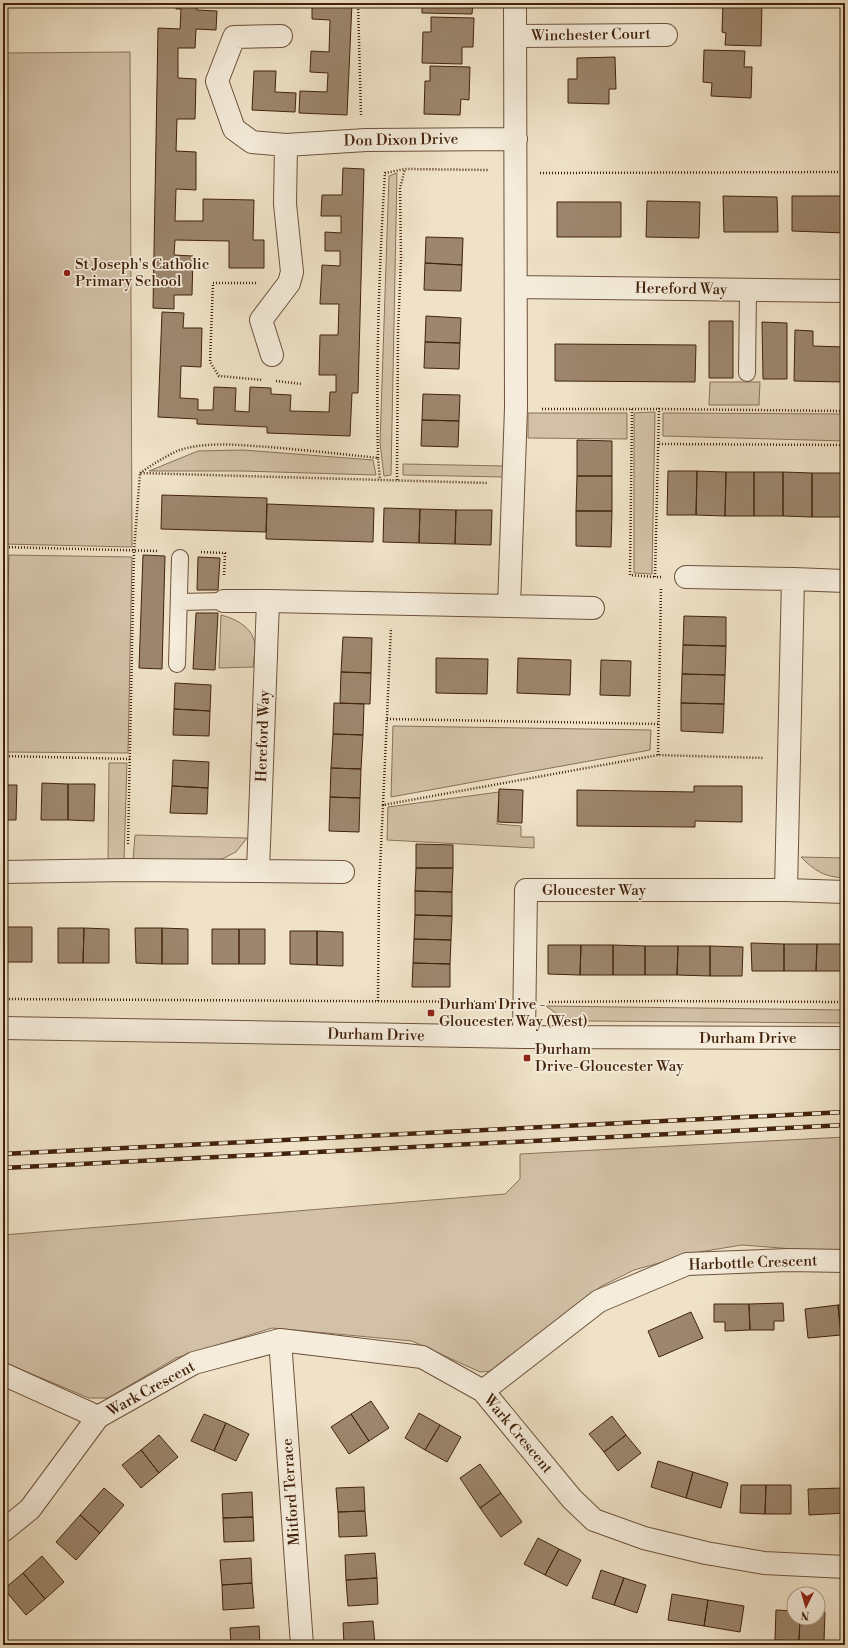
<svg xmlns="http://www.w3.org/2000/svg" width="848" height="1648" font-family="'Libre Bodoni',serif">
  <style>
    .green { fill: #d2c1a7; stroke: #8a7259 }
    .building { fill: #9c866d; stroke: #42220b }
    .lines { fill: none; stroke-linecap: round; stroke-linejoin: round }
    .lane-casing { stroke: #6d523a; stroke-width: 18 }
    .street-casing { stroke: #6d523a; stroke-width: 24 }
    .path { stroke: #42220b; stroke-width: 2.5; stroke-dasharray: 1 2; stroke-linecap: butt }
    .lane { stroke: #f5ecdb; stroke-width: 16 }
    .street { stroke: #f5ecdb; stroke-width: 22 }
    .rail-casing { stroke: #42220b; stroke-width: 4.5 }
    .rail { stroke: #f5ecdb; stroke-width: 3; stroke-dasharray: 9; stroke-linecap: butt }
    .poi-dot { fill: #8f2418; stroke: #f5ecdb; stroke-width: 1.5 }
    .labels { text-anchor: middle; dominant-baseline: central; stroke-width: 3.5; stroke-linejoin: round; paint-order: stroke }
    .street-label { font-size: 15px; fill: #42220b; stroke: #f5ecdb }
    .poi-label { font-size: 15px; fill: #42220b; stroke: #f5ecdb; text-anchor: start }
  </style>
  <rect width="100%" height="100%" fill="#efe2c7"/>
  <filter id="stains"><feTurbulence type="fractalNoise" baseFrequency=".005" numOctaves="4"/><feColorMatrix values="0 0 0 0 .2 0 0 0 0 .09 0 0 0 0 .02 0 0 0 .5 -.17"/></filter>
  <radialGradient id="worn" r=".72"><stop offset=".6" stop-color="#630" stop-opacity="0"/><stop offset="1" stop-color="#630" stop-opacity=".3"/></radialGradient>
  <path class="green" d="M130 52 132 547 3 544V53Z
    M397 173 391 475 384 476 380 443 389 176Z
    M710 382H760L759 405H709Z
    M655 412 652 574 634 573V413Z
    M528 413H627V439L528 438Z
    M663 413 845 414V441L663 436Z
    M243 450 373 460 376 475 242 471H149L198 451Z
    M403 464 505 466 504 477 403 475Z
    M9 555 132 557 128 753 3 752Z
    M221 615C236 619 253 627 255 645 256 652 253 661 253 667L219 668Z
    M393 726 651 730 650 750 391 797Z
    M109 763H127L124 860H108Z
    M499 792 497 824 521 826V837H534V848L387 840 388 807Z
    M135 835 247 838 236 852 222 859 133 860Z
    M801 857 845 858V878C824 877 815 871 801 857Z
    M546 1006 845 1010V1023L590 1021 561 1017Z
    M845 1137V1253L742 1245 699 1252 634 1270 600 1287 494 1371 480 1372 412 1341 272 1328 176 1358 108 1398H89L3 1362V1235L505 1194 520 1179V1154Z"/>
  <path class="building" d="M176 3H197V10L217 11 216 30 196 29 195 48H178V78L196 79 195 119H177L176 151 196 152V190L176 189 175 221H203V199L254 200 253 240H264V268H229V241L175 240 174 255 193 256 192 295H174V309L153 308 158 28 180 29 181 9H176Z
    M312 3H352L347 115 299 113 300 91 327 92 328 73 310 72 311 51 329 52 330 20 312 19Z
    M422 3H473L472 14 422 13Z
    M723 3H762L761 46 725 45 726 33 722 32Z
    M431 17 474 18 473 47H462V64L422 63 423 32H431Z
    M704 50 745 51 744 67H752L751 98 711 96 712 83 703 82Z
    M615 57 616 89H609V104L568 103V79H577V58Z
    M430 66 470 67 469 100 461 99 460 115 424 114 425 81H430Z
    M254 71H276L275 92 296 93 295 112 252 110Z
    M343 168 364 169 358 393H352L350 436 267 433V427L197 424V419L158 417 162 312 184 313 183 328H202L201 367 181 366 180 398 198 399V410H213L214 387 236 388 235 411 249 412 250 387 271 388V394L291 395 290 411 329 412 330 392H336V375H319L320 335H338L339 304H320L322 265 340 266V251H325V232L341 233V216H321L322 195H342Z
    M723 196 777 197 778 232H724Z
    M792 196H845V233L792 231Z
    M647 201 700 202 699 238 646 237Z
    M557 202H621V237H557Z
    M426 237 463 238 462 265 425 263Z
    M425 263 462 265 461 291 424 290Z
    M426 316 461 318 460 343 425 342Z
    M709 321H733V378H709Z
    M762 322 787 323V379H763Z
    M795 330 813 331V346L845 347V382L794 381Z
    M425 342 460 343 459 369 424 368Z
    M555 344 696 345 695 382 555 381Z
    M423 394 460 395 459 421 422 420Z
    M422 420 459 421 458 447 421 446Z
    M577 440 612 441V476H577Z
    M668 471H697L696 515H667Z
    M697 471 726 472 725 516 696 515Z
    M726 472H754V516H725Z
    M754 472H783V516H754Z
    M783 472 812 473V517L783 516Z
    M812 473H841V517H812Z
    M841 473H845V517H841Z
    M577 476H612V511H576Z
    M162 495 267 498 266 532 161 529Z
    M267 504 374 508 373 542 266 539Z
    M384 508 420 509 419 543 383 542Z
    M420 509 456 510 455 544 419 543Z
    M456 510H492L491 545 455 544Z
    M576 511H612L611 547 576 546Z
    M143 555 165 556 162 669 139 668Z
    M198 557 220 558 218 590H197Z
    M196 613H218L215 670 193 669Z
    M684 616 726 617V646L683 645Z
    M343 637 372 638 371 673 341 672Z
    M683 645 726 646 725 675 682 674Z
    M436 658 488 659 487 694 436 693Z
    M518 658 571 660 570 695 517 693Z
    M601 660 631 661 630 696 600 695Z
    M341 672 371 673 370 704 340 703Z
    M682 674 725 675 724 704 681 703Z
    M175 683 211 685 210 711 174 709Z
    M334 703 364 704 363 735 333 734Z
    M681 703 724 704 723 733 681 731Z
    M174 709 210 711 209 736 173 735Z
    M333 734 363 735 361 769 331 768Z
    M173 760 209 762 208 788 172 786Z
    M331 768 361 769 360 798 330 797Z
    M42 783 68 784V820H41Z
    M68 784H95L94 821 68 820Z
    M3 785H17L16 820H3Z
    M172 786 208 788 207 814 170 813Z
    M694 786H742V822L695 821V827L577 826V790L694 792Z
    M499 789 523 790 522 823 498 822Z
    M330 797 360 798 359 832 329 831Z
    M416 844 453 845V868H416Z
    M416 868H453L452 892 415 891Z
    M415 891 452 892V916L415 915Z
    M415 915 452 916 451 940 414 939Z
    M3 927H6V962H3Z
    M6 927H32V962H6Z
    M58 928H84L83 963H58Z
    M84 928 109 929V963H83Z
    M135 928H162V964L136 963Z
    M162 928 188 929V964H162Z
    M212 929H239V964H212Z
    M239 929H265V964H239Z
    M290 931H317V965L290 964Z
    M317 931 343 932V966L317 965Z
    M414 939 451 940 450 964 413 963Z
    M751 943 784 944V971H752Z
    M784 944H817L816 971H784Z
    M817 944H845V971H816Z
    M548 945H581L580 975 548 974Z
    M581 945H613V975H580Z
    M613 945 645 946V975H613Z
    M645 946H678L677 975H645Z
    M678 946H710V976L677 975Z
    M710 946 743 947 742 976H710Z
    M413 963 450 964V987H412Z
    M783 1303 784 1321H774V1330H750L749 1304Z
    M714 1304H749L750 1330 725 1331V1322H714Z
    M845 1304V1335H841L838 1305Z
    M838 1305 841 1335 808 1338 805 1309Z
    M691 1312 703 1338 659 1357 648 1331Z
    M371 1401 389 1428 369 1441 351 1414Z
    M419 1413 440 1425 425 1450 405 1438Z
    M204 1414 226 1423 214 1451 191 1441Z
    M351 1414 369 1441 349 1454 331 1427Z
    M612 1416 626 1435 604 1452 589 1434Z
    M226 1423 249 1434 236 1461 214 1451Z
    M440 1425 461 1437 447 1462 425 1450Z
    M159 1435 178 1457 159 1473 141 1450Z
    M626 1435 641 1453 618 1471 604 1452Z
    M141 1450 159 1473 141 1488 122 1465Z
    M658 1461 693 1472 686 1498 651 1487Z
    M480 1464 501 1493 480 1508 460 1478Z
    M693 1472 728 1483 721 1508 686 1498Z
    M741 1485H766L765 1514 740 1513Z
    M766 1485H791V1514H765Z
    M364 1487 365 1511 338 1512 336 1488Z
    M104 1488 124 1505 100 1533 80 1515Z
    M845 1488V1513L809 1515 808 1489Z
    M252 1492 253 1517 223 1518 222 1494Z
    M501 1493 522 1522 501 1537 480 1508Z
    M365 1511 367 1536 339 1537 338 1512Z
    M80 1515 100 1533 76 1560 56 1542Z
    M253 1517 254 1541 224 1542 223 1518Z
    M538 1538 559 1549 545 1575 524 1564Z
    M559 1549 581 1560 567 1586 545 1575Z
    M375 1553 377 1578 346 1580 345 1555Z
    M42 1556 64 1582 45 1599 23 1573Z
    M251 1558 252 1583 222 1585 220 1560Z
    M601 1570 624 1578 614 1605 592 1598Z
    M23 1573 45 1599 26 1615 4 1589Z
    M377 1578 378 1604 348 1606 346 1580Z
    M624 1578 646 1585 637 1613 614 1605Z
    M252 1583 254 1608 223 1610 222 1585Z
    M672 1594 708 1600 704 1626 668 1620Z
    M708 1600 744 1606 740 1632 704 1626Z
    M776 1610 794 1611V1618H800L799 1641 775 1640Z
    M818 1612H825L824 1641H799L800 1618H818Z
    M373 1621 375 1645H344L343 1623Z
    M259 1626 260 1645H231L230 1628Z"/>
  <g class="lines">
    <defs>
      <path id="lane" d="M747 373 748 290
        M179 602 224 601
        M177 664 180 558"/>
      <path id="street" d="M515 36 666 35
        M286 145 366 140 516 139
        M516 287 845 291
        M272 355 261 320 289 283 292 272 285 204 286 145 252 142 234 129 217 81 234 37 281 36
        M793 579 845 581
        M224 601H268
        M509 606 593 608
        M258 871 343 872
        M3 872 127 870 258 871 268 601 509 606 516 408 515 3
        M786 890 845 892
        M3 1028 524 1037 845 1038
        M524 1037 526 890H786L793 579 686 577
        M280 1340 302 1645
        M3 1374 98 1417
        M483 1391 599 1301 687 1264 789 1260 845 1261
        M3 1531 30 1509 98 1417 194 1363 280 1340 422 1357 483 1391 572 1499 594 1520 644 1538 706 1553 764 1563 845 1567"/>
    </defs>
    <use href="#lane" class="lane-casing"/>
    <use href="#street" class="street-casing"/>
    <path class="path" d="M358 3 361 115
      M540 173 845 172
      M256 283H213L210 362 219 376 263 380
      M276 381 302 384
      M542 409H659
      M632 409 630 575 655 577
      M659 444 845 445
      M378 458C376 363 379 268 385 173L405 169 489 170
      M140 473C152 465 164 457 177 451 204 441 240 445 268 447 305 450 342 454 378 458L380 480
      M397 480 398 332 401 258 400 188 405 169
      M3 547 158 551
      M201 552 225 553 224 576
      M661 577H655L659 409 845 411
      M3 610 5 547
      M387 719 660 724
      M658 755 661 588
      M3 756 130 759
      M383 805 391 628
      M128 844 134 551 140 473 487 483
      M3 999 498 1002
      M378 1001 379 889 383 805 658 755 764 758
      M549 1002 664 1001 845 1002"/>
    <use href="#lane" class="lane"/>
    <use href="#street" class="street"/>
    <defs>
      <path id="rail" d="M3 1154 845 1112
        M3 1168 845 1125"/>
    </defs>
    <use href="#rail" class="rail-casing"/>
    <use href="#rail" class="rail"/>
  </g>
  <g class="poi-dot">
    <circle cx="67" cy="273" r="4"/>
    <rect x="427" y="1009" width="8" height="8" rx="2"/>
    <rect x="523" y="1054" width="8" height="8" rx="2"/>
  </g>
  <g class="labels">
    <g class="street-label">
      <text transform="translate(591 35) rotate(-1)">Winchester Court</text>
      <text transform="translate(401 140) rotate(-1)">Don Dixon Drive</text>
      <text transform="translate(681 289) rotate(1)">Hereford Way</text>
      <text transform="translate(263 736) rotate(-88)">Hereford Way</text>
      <text x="594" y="890">Gloucester Way</text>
      <text transform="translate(376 1035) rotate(1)">Durham Drive</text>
      <text x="748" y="1038">Durham Drive</text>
      <text transform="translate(753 1263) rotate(-2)">Harbottle Crescent</text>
      <text transform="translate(151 1389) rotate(-29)">Wark Crescent</text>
      <text transform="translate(518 1434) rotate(50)">Wark Crescent</text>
      <text transform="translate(291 1492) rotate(-94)">Mitford Terrace</text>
    </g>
    <g class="poi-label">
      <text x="75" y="264">St Joseph's Catholic<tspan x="75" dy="17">Primary School</tspan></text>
      <text x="439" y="1004">Durham Drive -<tspan x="439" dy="17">Gloucester Way (West)</tspan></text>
      <text x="535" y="1049">Durham<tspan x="535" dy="17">Drive-Gloucester Way</tspan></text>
    </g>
  </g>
  <rect width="848" height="1648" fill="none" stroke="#efe2c7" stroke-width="16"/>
  <rect x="4" y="4" width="840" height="1640" fill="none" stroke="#42220b" stroke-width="2"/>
  <rect x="8" y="8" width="832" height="1632" fill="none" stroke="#42220b"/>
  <g transform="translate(806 1606) rotate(185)"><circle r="19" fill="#f5ecdb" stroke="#ad9b88"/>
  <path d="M0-3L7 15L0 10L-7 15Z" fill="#8f2418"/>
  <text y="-6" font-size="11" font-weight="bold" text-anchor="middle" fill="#42220b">N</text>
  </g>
  <rect width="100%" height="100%" filter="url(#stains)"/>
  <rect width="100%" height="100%" fill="url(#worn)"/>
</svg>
